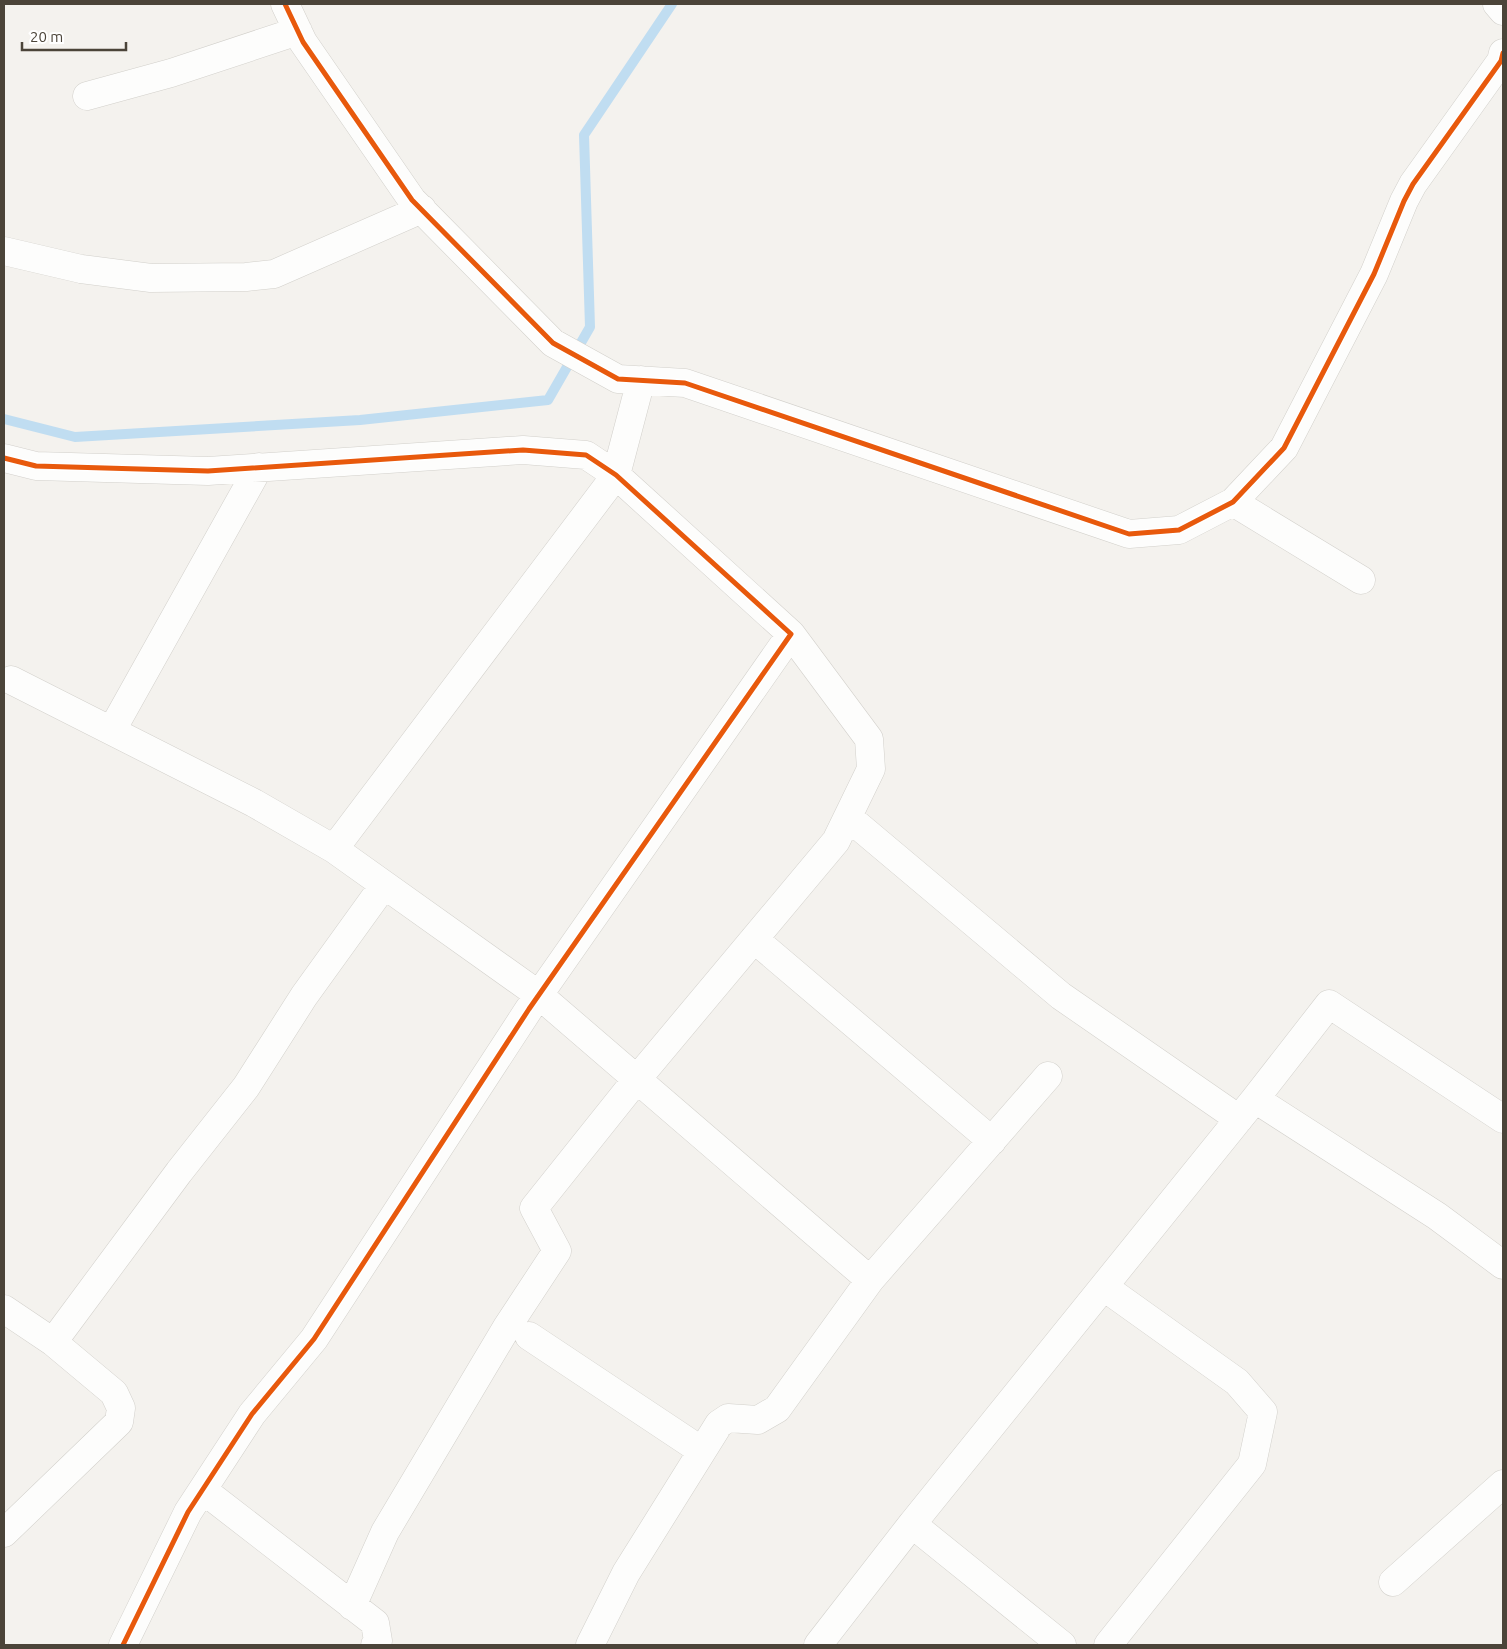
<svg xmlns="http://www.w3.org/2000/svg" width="1507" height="1649" font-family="Ubuntu,sans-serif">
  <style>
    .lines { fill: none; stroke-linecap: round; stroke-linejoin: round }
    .stream { stroke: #c0ddf1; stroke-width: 10 }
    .minor-casing { stroke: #d2d0cb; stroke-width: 29 }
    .minor { stroke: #fdfdfc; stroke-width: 28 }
    .cycleway-casing { stroke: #fff; stroke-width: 8 }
    .cycleway { stroke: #e8590c; stroke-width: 5 }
  </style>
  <rect width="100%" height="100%" fill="#f4f2ee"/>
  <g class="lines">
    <path class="stream" d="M4 419 75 437 360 420 548 400 590 327 584 135 672 4"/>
    <defs>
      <path id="minor" d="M285 4 303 42 412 200 553 343 618 379 685 383 1129 534 1179 530 1233 502 1284 448 1374 274 1404 201 1413 184 1501 61 1503 53
        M1497 4 1503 11
        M87 96 171 73 298 31
        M4 251 81 269 151 278 246 277 274 274 422 209
        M4 458 36 466 208 471 523 450 586 455 616 475 791 634 529 1009 314 1339 252 1414 188 1512 123 1645
        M1233 502 1361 580
        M11 680 254 803 334 849 539 995 870 1280 777 1409 758 1420 728 1418 719 1424 626 1573 590 1645
        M112 730 259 467
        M848 817 1061 996 1239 1119
        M334 849 616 475 641 380
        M754 939 992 1141
        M1255 1099 1437 1216 1503 1265
        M870 1280 1048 1076
        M1104 1287 1237 1382 1263 1412 1252 1464 1108 1645
        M4 1309 53 1342 114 1393 121 1408 119 1422 4 1533
        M529 1336 702 1451
        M53 1342 179 1172 246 1087 304 996 384 885
        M203 1490 375 1623 378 1641 375 1645
        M1393 1582 1503 1484
        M352 1606 385 1532 507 1327 557 1251 534 1208 637 1079 836 841 871 769 869 739 791 634
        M818 1645 912 1524
        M1062 1645 912 1524 1255 1099 1329 1004 1503 1119"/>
    </defs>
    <use href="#minor" class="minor-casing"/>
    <use href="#minor" class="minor"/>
    <defs>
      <path id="cycleway" d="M285 4 303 42 412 200 553 343 618 379 685 383 1129 534 1179 530 1233 502 1284 448 1374 274 1404 201 1413 184 1501 61 1503 53
        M4 458 36 466 208 471 523 450 586 455 616 475 791 634 529 1009 314 1339 252 1414 188 1512 123 1645"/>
    </defs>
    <use href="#cycleway" class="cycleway-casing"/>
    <use href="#cycleway" class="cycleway"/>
  </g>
  <rect width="1507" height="1649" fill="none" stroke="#4b4439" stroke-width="10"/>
  <path d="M22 42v8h104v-8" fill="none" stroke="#4b4439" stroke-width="2.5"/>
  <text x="30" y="42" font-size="15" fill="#4b4439" stroke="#ffffff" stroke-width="4" paint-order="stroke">20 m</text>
</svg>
